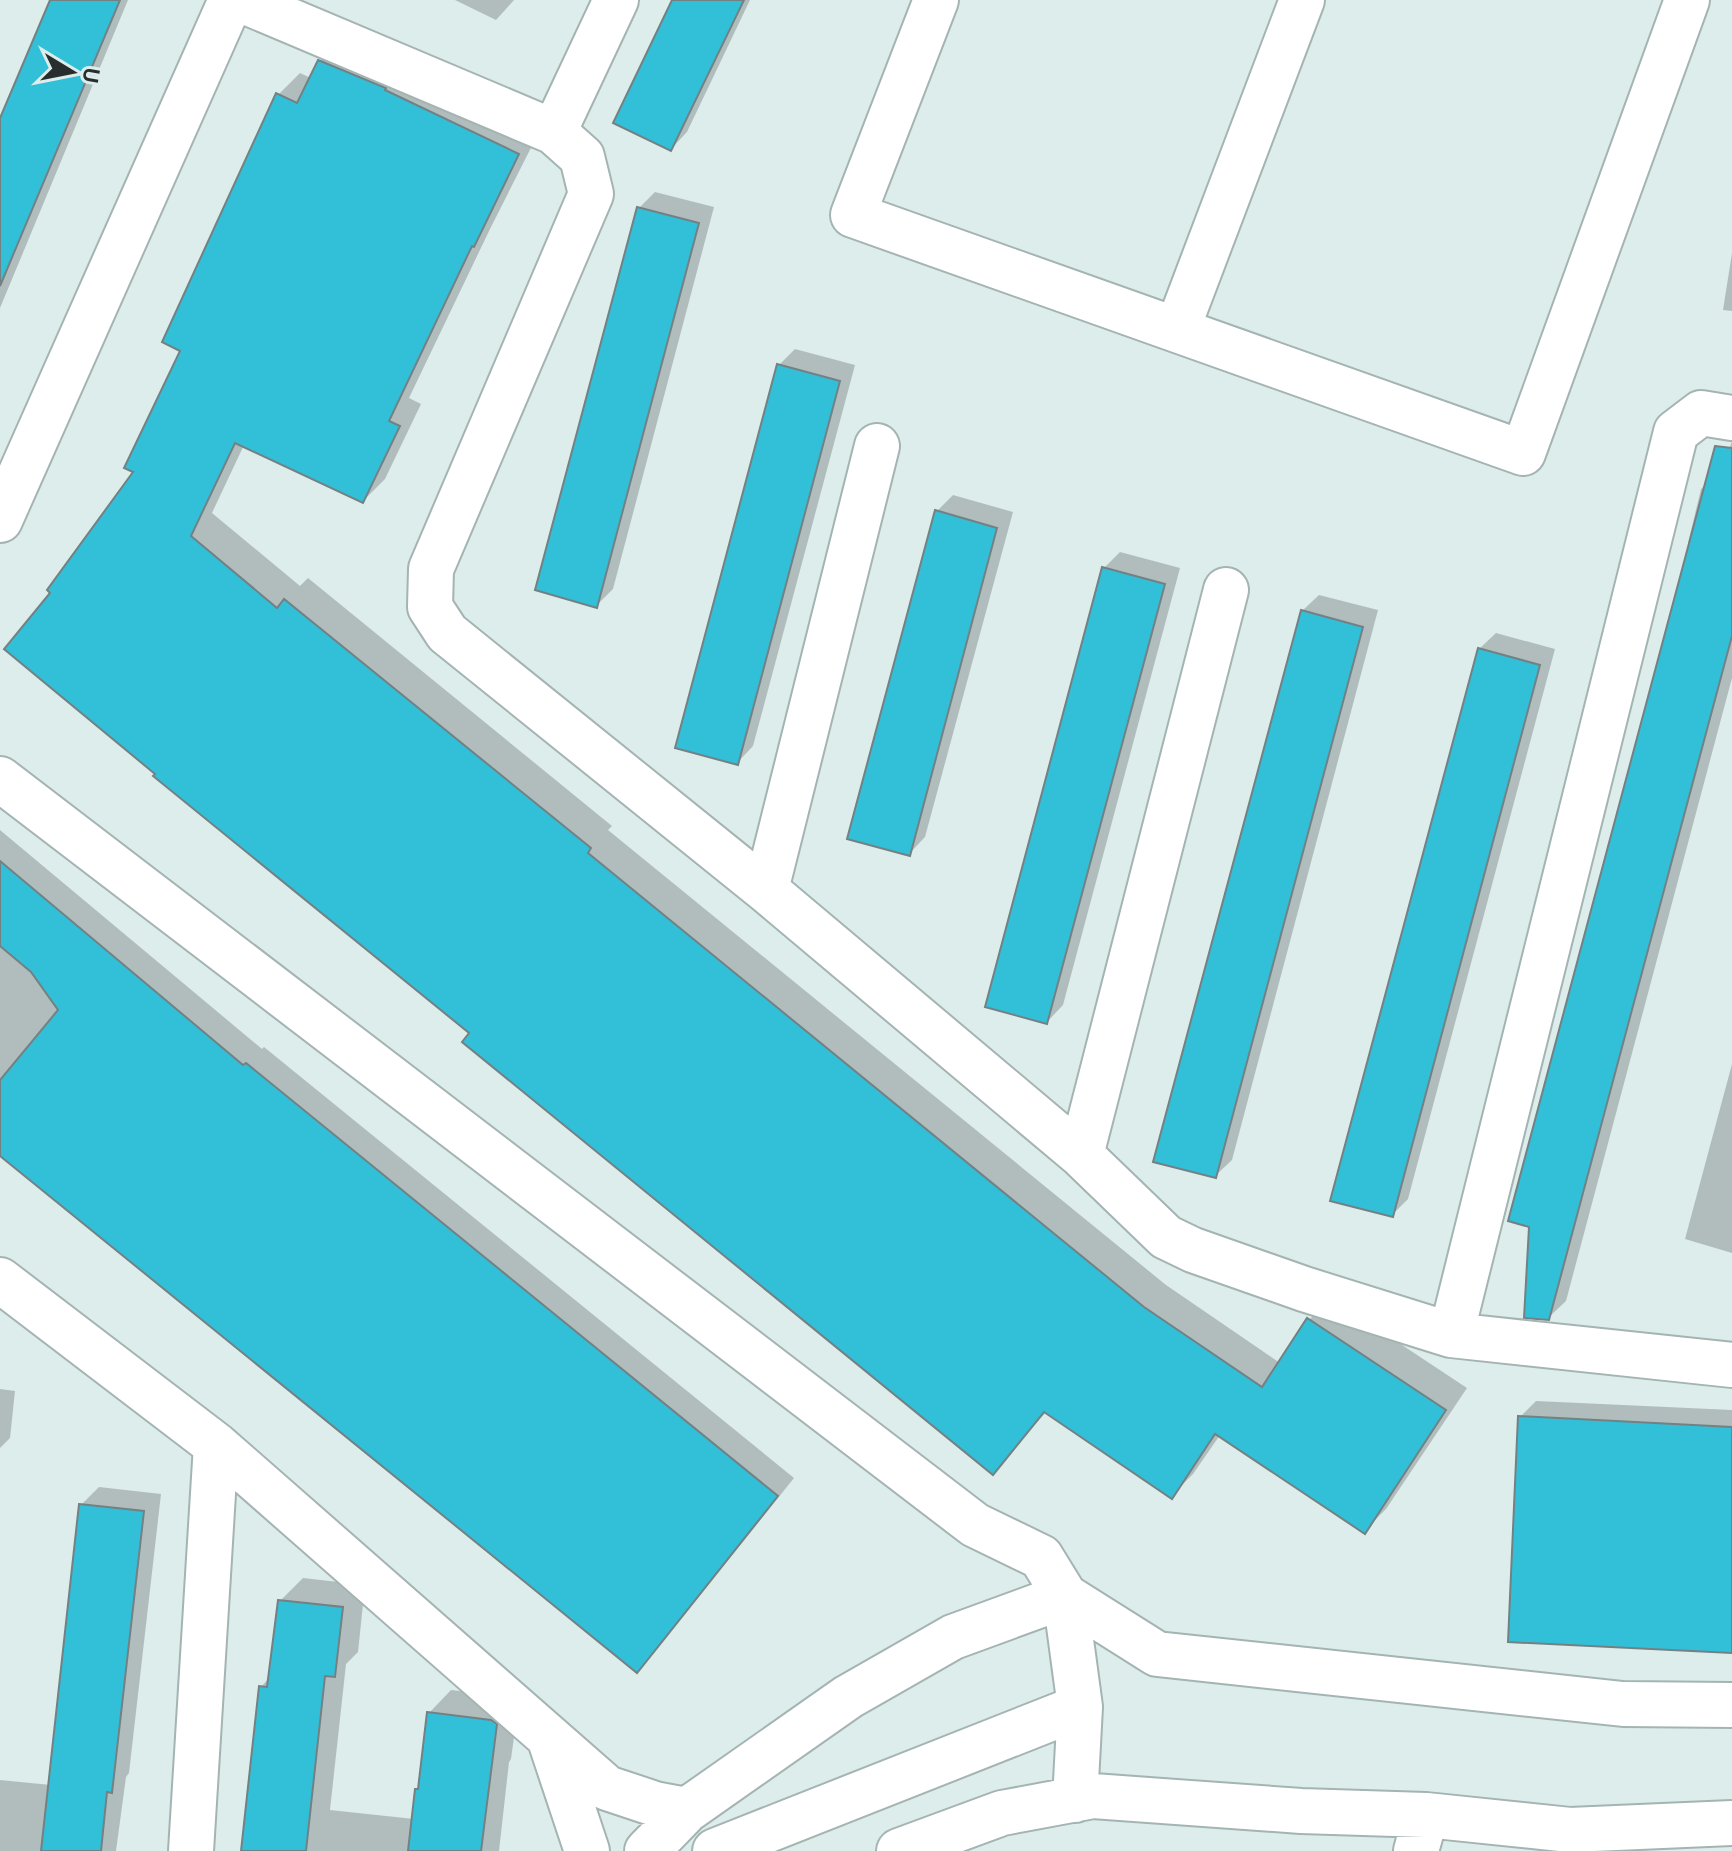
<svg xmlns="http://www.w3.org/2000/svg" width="1732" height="1851" font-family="'Space Grotesk',sans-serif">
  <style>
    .shadow { fill: #0003 }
    .building { fill: #32c0d9; stroke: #738184; stroke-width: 2 }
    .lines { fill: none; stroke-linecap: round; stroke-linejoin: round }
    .minor-casing { stroke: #a4b4b2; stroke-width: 48 }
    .minor { stroke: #fff; stroke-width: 44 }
  </style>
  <rect width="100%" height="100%" fill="#ddedeb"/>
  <path class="shadow" d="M52 0H128L0 308V125Z
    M455 0H514L496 20Z
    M674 0H750L687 132 671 149Z
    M342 39 539 132 491 227 409 398 421 404 385 479 363 501 244 445 212 513 300 586 308 578 612 826 608 830 1166 1285 1280 1363 1309 1320 1331 1298 1467 1388 1386 1509 1364 1531 1220 1435 1193 1474 1171 1496 1047 1411 993 1472 472 1033 53 592 136 471 278 95 300 73 311 78 320 61Z
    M655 192 714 207 613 589 597 605 639 208Z
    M1732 253V311L1723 310Z
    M795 349 855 365 753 746 737 763 779 365Z
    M1732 441V678L1566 1301 1548 1318 1691 544 1688 543 1701 489 1719 472H1722Z
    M953 495 1013 512 925 837 909 854 937 511Z
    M1120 552 1180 568 1063 1005 1047 1022 1104 568Z
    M1319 595 1378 610 1232 1160 1215 1176 1302 611Z
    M1496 633 1555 649 1408 1199 1392 1215 1479 649Z
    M0 830 262 1049 264 1047 794 1478 654 1653 637 1670 0 1152Z
    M1732 1064V1253L1685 1239Z
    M0 1389 15 1391 10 1438 0 1448Z
    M1536 1401 1732 1410V1651L1520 1417Z
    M99 1487 161 1494 129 1773 126 1777 116 1851H0V1780L51 1785 81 1505Z
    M303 1578 365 1585 358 1652 346 1664 330 1810 414 1819 417 1790 421 1786 429 1713 451 1690 514 1697 519 1701 511 1759 509 1762 499 1851H242L261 1687 270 1677 280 1601Z"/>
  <path class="building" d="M50 0H120L0 286V118Z
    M672 0H744L671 151 613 123Z
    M318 60 386 88 385 90 519 154 474 247 472 246 389 421 400 426 363 503 235 443 191 536 277 608 284 599 591 848 588 853 1144 1307 1262 1387 1307 1318 1446 1410 1365 1534 1215 1434 1172 1499 1044 1412 993 1475 462 1042 469 1033 153 776 155 774 4 649 50 593 47 590 133 472 124 468 180 351 162 342 276 93 297 103Z
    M637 207 699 223 597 608 535 590Z
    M777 364 840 381 738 765 675 748Z
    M1715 446 1732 448V636L1549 1320 1524 1318 1529 1227 1508 1221Z
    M935 510 997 528 910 856 847 839Z
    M1102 567 1165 584 1047 1024 985 1007Z
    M1301 610 1363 627 1216 1178 1153 1162Z
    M1478 648 1540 665 1393 1217 1330 1201Z
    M0 861 243 1065 246 1063 778 1496 637 1673 0 1156V1080L58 1010 31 972 0 946Z
    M1518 1416 1732 1427V1653L1508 1642Z
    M79 1504 144 1511 112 1793 107 1792 101 1851H41Z
    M278 1600 343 1607 335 1677 325 1676 306 1851H241L259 1686 267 1687Z
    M427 1712 491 1720 497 1724 481 1851H408L415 1789H418Z"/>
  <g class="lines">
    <defs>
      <path id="minor" d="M241 0 554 132 582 157 591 194 431 569 430 607 447 633 766 890 1081 1155 1166 1237 1193 1250 1304 1289 1451 1335 1732 1365
        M936 0 853 215 1523 453 1687 0
        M554 132 616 0
        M1177 330 1302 0
        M0 520 231 0
        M0 779 975 1525 1041 1557 1065 1596 1080 1707 1075 1800
        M766 890 877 446
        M1081 1155 1226 590
        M0 1280 216 1445 607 1788 655 1804 687 1810
        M1451 1335 1676 432 1701 413 1732 418
        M1065 1596 1157 1654 1623 1704 1732 1705
        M550 1740 587 1851
        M191 1851 216 1445
        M647 1851 687 1810 848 1697 953 1637 1065 1596
        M715 1851 1080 1707
        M899 1851 1002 1813 1093 1796 1301 1811 1426 1815 1570 1830 1732 1823
        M1416 1851 1426 1815"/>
    </defs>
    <use href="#minor" class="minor-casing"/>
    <use href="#minor" class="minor"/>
  </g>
  <g transform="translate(72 72) rotate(100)" stroke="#ddedeb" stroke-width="6" paint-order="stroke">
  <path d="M0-6L14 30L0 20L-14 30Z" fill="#282e2d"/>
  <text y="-12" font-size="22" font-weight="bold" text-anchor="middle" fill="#282e2d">U</text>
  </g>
</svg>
